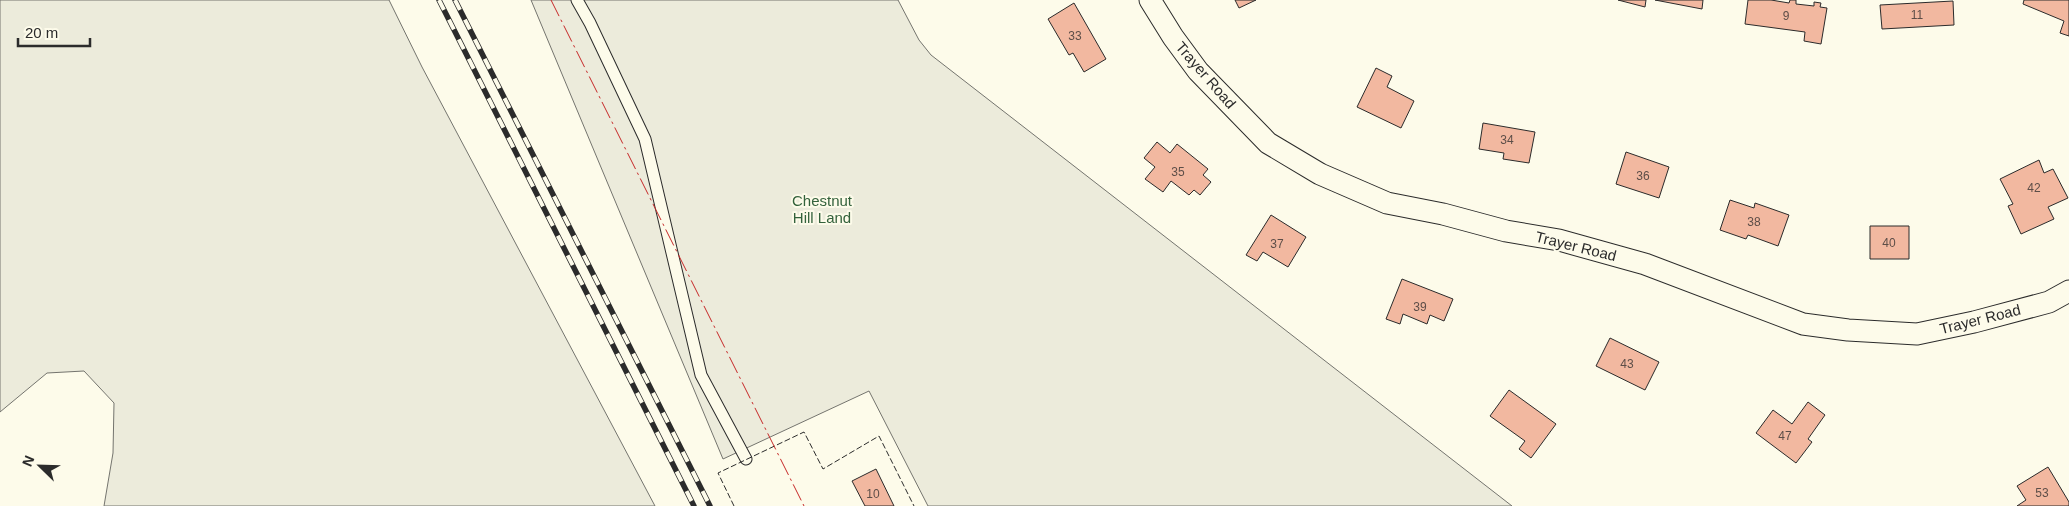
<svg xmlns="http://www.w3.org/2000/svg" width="2069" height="506" font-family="Arial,sans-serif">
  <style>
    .green { fill: #ecebdb; stroke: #74746e }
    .building { fill: #f2b8a0; stroke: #2b2b2b }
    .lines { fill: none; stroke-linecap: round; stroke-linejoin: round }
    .service-casing { stroke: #2b2b2b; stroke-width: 13 }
    .minor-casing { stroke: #2b2b2b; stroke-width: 23 }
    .service { stroke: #fdfbea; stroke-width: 11 }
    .minor { stroke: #fdfbea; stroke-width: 21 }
    .rail-casing { stroke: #2b2b2b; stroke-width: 5.5 }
    .rail { stroke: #fdfbea; stroke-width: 4; stroke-dasharray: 11; stroke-linecap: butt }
    .fence { stroke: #2b2b2b; stroke-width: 1; stroke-dasharray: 6 2.5; stroke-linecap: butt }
    .power { stroke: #c62828; stroke-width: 1; stroke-dasharray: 18 4 2.5 4; stroke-linecap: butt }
    .labels { text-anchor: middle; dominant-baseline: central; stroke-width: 4; stroke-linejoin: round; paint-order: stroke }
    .number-label { font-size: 12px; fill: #5d4e48 }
    .street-label { font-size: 15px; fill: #2b2b2b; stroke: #fdfbea }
    .park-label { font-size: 15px; fill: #34623c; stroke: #fdfbea }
  </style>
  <rect width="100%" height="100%" fill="#fdfbea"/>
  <path class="green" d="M0 0H389L422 67 655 506H104L113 453 114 403 84 371 47 373 0 412Z
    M531 0H898L919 40 931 55 1512 506H928L869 391 723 459Z"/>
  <path class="building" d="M1235 0H1256L1239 8Z
    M1618 0H1646L1645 7Z
    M1655 0H1703L1702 9Z
    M1748 0H1771L1789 3 1790 0H1796V4L1814 6V2L1821 3 1820 7 1827 8 1821 44 1804 41 1805 32 1745 24Z
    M2024 0H2069V36L2060 33 2064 21 2023 4Z
    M1953 1 1954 25 1882 29 1880 5Z
    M1074 3 1106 59 1084 72 1073 53 1069 55 1048 19Z
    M1376 68 1392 76 1387 87 1414 101 1401 128 1357 107Z
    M1483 123 1535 132 1529 163 1503 159 1504 153 1479 149Z
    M1157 142 1170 153 1177 144 1208 169 1203 175 1211 182 1200 195 1194 190 1189 195 1171 181 1163 192 1145 179 1155 167 1144 158Z
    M1626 152 1669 167 1659 198 1616 184Z
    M2039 160 2044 173 2053 169 2068 198 2048 207 2054 219 2021 234 2008 206 2013 204 2000 179Z
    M1730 200 1754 208 1755 203 1789 215 1778 246 1748 235 1746 239 1720 230Z
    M1271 215 1306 237 1288 267 1263 252 1257 261 1246 255Z
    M1870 226H1909V259H1870Z
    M1402 279 1453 299 1444 321 1430 315 1427 324 1403 314 1400 324 1386 319Z
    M1610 338 1659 362 1645 390 1596 366Z
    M1509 390 1556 424 1531 458 1519 449 1525 441 1490 416Z
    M1808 402 1825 415 1808 439 1812 442 1796 463 1756 433 1773 410 1792 424Z
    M2048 467 2069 502V506H2017L2026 500 2017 486Z
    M876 469 894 506H865L852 481Z"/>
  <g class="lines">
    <defs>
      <path id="service" d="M577 0 590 23 645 139 701 375 746 459"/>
      <path id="minor" d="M1150 0 1173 37 1198 71 1268 143 1320 174 1387 203 1443 214 1506 231 1559 240 1645 264 1803 324 1848 330 1917 334 1974 322 2049 302 2069 291"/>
    </defs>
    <use href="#service" class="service-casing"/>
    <use href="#minor" class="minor-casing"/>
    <use href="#service" class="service"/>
    <use href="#minor" class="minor"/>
    <defs>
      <path id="rail" d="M439 0 694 506
        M455 0 710 506"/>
    </defs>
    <use href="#rail" class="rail-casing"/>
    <use href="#rail" class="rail"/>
    <path class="fence" d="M734 506 718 473 804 432 823 469 879 436 914 506"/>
    <path class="power" d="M551 0 804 506"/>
  </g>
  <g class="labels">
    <g class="number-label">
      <text x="1917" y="15">11</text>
      <text x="1786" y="16">9</text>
      <text x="1075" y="36">33</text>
      <text x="1507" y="140">34</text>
      <text x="1178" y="172">35</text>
      <text x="1643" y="176">36</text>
      <text x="2034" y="188">42</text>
      <text x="1754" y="222">38</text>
      <text x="1889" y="243">40</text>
      <text x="1277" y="244">37</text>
      <text x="1420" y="307">39</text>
      <text x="1627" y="364">43</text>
      <text x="1785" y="436">47</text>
      <text x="2042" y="493">53</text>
      <text x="873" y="494">10</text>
    </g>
    <g class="street-label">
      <text transform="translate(1206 75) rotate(49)">Trayer Road</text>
      <text transform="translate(1576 246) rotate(14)">Trayer Road</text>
      <text transform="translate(1980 319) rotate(-14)">Trayer Road</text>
    </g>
    <g class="park-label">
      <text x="822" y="200">Chestnut<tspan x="822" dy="17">Hill Land</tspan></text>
    </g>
  </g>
  <g transform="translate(40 466) rotate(293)" stroke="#fdfbea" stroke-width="4" paint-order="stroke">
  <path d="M0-4L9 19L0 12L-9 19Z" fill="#2b2b2b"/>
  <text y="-8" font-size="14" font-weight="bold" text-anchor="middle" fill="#2b2b2b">N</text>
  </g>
  <path d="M18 38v8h72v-8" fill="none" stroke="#2b2b2b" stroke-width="2.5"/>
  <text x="25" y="38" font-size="15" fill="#2b2b2b" stroke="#fdfbea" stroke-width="4" paint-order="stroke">20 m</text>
</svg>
